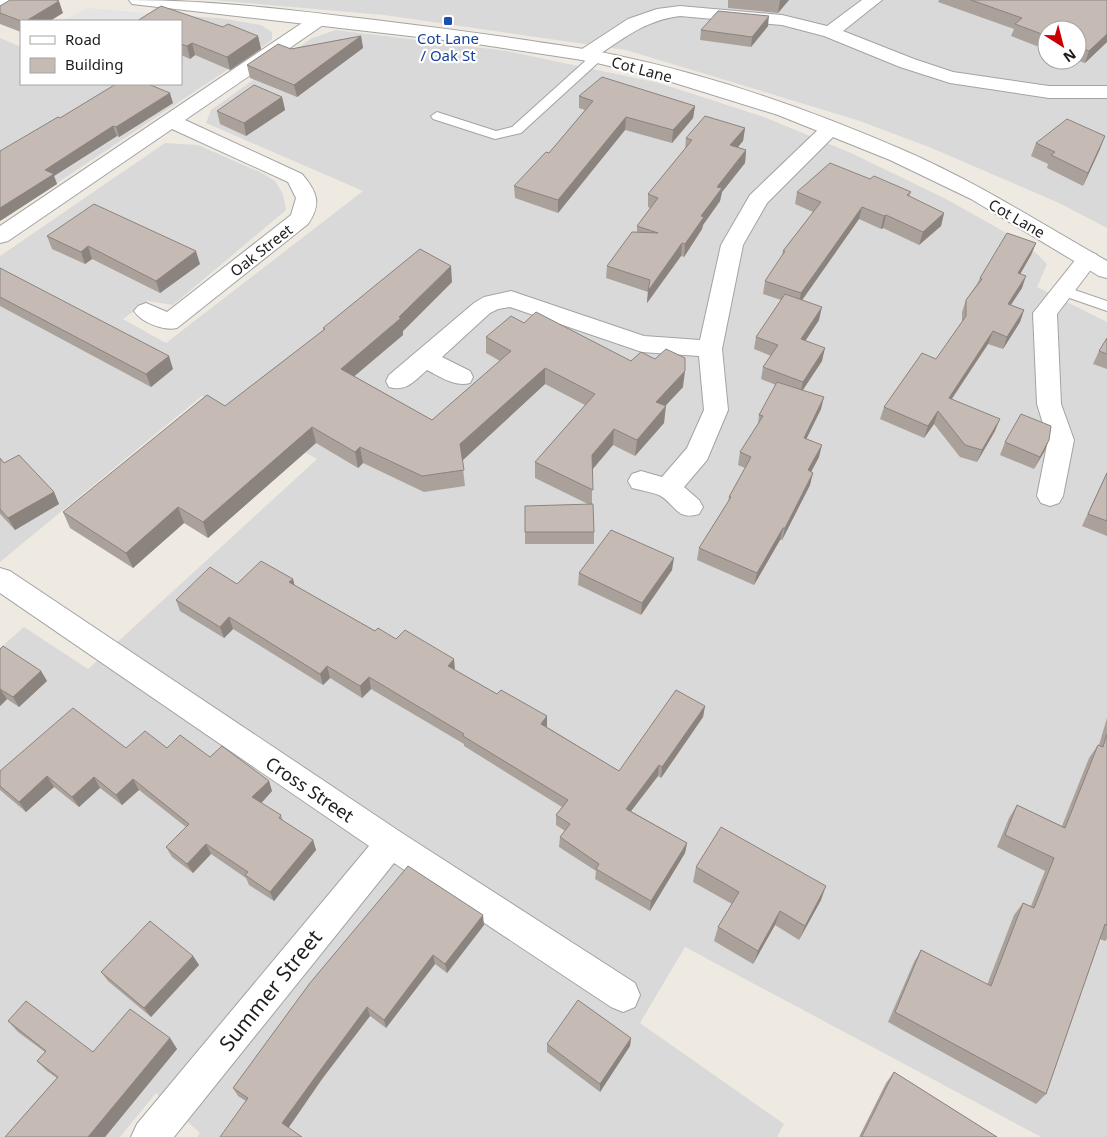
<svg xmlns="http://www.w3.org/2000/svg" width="1107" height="1137" font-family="'Noto Sans',sans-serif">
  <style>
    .residential { fill: #dad9d9; fill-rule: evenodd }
    .parking { fill: #e4e4e4 }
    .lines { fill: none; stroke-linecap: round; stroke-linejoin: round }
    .service-casing { stroke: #a3a3a3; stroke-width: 2 }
    .minor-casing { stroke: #a3a3a3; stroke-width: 2 }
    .tertiary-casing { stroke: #a3a3a3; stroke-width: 2 }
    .service { fill: #fff; fill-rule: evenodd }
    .minor { fill: #fff; fill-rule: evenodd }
    .tertiary { fill: #fff; fill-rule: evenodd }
    .wall { fill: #aaa19b }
    .shaded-wall { fill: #8b837e }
    .building { fill: #c6bbb4; stroke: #8b837e }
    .transit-dot { fill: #1a4fb4; stroke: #fff; stroke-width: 2 }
    .labels { text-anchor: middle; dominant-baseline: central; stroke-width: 4.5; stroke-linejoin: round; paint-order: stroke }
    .far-transit-label { font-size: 15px; fill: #164399; stroke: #fff }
    .far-street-label { font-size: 15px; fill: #1c1c1c; stroke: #fff }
    .street-label { font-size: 18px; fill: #1c1c1c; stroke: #fff }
    .near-street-label { font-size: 21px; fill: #1c1c1c; stroke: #fff }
  </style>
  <rect width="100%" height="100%" fill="#eeeae1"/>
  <path class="residential" d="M212 0H1107V228L1059 203 929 147 857 120 626 50 384 15ZM1047 30H1077V60H1047Z
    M167 15 220 18 261 25 272 32V40L0 221V38L21 47V84H181V21Z
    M336 30 507 51 659 83 764 117 851 153 946 199 1028 245 1047 264 1037 287 1107 322V1137H1041L685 947 640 1023 784 1124 777 1137H197L200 1133 156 1093 120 1137H0V648L24 627 88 669 317 459 202 396 0 562V256L165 143 198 145 262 173 275 181 283 194 286 210 173 305 148 301 123 319 166 343 363 191 206 123 211 110 312 38Z"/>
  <path class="parking" d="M87 8 167 15 156 21H63Z"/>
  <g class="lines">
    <defs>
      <path id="service" d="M597 53 601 54 603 57 601 60 521 133 495 139 433 119 431 116 437 112 496 131 512 127 593 54Z
        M1063 286 1107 301V311L1058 294 1056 291 1058 288Z"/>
      <path id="minor" d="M0 0H18L15 4 0 10Z
        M862 0H882L843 31 914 59 953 72 1049 86H1107V98H1049L950 83 900 67 824 36 782 25 680 16C645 20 621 40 593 59L586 61 579 59 577 55 579 51 628 19 657 9 680 6 782 15 827 26Z
        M320 14 326 15 329 19 326 23 185 120 302 174C317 192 322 203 308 224L177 328C164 331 142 323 134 311L138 306 146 303 167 312 291 215 296 198 288 182 172 129 8 241 0 243V226L314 15Z
        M831 122 838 124 841 128 838 132 767 203 743 245 722 349 728 410 707 460 684 487 699 500 703 507 699 514C676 521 676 504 659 495 651 492 640 490 632 488L628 481 632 474 641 471 662 477 687 448 704 410 699 356 642 352 510 307 498 309 490 313 442 357 470 371 473 377 470 383C454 387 441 377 427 370 414 381 407 392 389 387L386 381 389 375 474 303 484 297 511 291 644 336 700 340 721 245 750 195 824 124Z
        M1088 252 1096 254 1099 259 1057 314 1061 404 1074 440 1063 496 1059 503 1050 506 1041 503 1037 496 1048 440 1037 404 1033 313 1080 254Z
        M0 568 10 571 402 833 635 983 640 995 635 1007 623 1012 611 1007 394 863 174 1137H131L137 1124 369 846 0 593Z"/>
      <path id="tertiary" d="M129 0C211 0 294 10 375 20 423 26 471 32 518 39 551 44 583 48 615 55 714 76 811 110 903 150 975 181 1040 223 1107 261V278L1099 276 971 199 890 160 778 115 662 79 589 61 470 43 132 4Z"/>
    </defs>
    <use href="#service" class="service-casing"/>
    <use href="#minor" class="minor-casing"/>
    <use href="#tertiary" class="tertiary-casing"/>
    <use href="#service" class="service"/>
    <use href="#minor" class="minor"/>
    <use href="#tertiary" class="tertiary"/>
  </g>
  <path class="wall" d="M728 0H789L778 13 728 8Z
    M939 0H1107V42L1085 63 1076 60H1077V30H1047V50L1011 36 1014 29 938 2Z
    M0 6 63 13 21 21V32L0 24Z
    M181 21 223 27 258 36 261 49 230 70 195 55 190 59 181 55Z
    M768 26 751 47 700 40 701 30Z
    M361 36 363 48 297 97 250 78 247 65 291 49Z
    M579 96 695 106 693 118 672 143 625 130 558 213 515 198 514 186 549 153 585 110 579 108Z
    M282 97 285 110 246 136 220 124 217 111Z
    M173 103 119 137 117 136 54 176 57 184 0 221 60 118Z
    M745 128 743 141 737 147 746 150 745 163 722 192 720 201 703 225 702 229 684 257 681 256 647 303 648 292 606 278 607 266 637 232V226L650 208 648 207V194L685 149 686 138Z
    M1036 143 1100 149 1083 186 1047 168 1048 164 1031 156Z
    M870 179 911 192 909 197 944 213 941 226 919 245 883 228 881 229 859 219 802 300 819 320 805 341 822 361 803 390 821 409 806 439 819 457 811 472 810 485 782 540H780L754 585 697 560 699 548 728 502 729 497 745 468 738 465 740 452 758 424 759 415 776 385 761 379 763 367 771 356 754 349 756 337 781 300 763 294 765 281 782 256 783 251 813 212 795 204 797 192Z
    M47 236 200 264 160 293 92 259 85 264 52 249Z
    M1036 243 1031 255 1020 274 1022 288 1011 305 1024 310 1020 322 1003 349 988 344 952 399 995 431 977 462 960 457 934 424 924 438 880 419 884 407 936 359 962 322V312L966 300 977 284 980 278Z
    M0 268 173 369 151 387 0 306Z
    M452 282 403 331V335L354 376 432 420 500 361 486 353V337L524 323 631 361 683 387 665 406 664 423 635 456 613 445 592 470V504L594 532V544H525V532L590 505 535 478V462L585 405 545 384 462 460 465 486 424 492 363 463 358 468 316 443 208 538 184 523 133 568 70 528 63 512 225 406 324 330 323 328Z
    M1107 338V369L1093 364 1099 351Z
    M1049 440 1044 452 1034 469 1000 455 1005 442Z
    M0 458 4 463 54 492 59 504 15 530 0 514Z
    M1107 472V536L1082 526Z
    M672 570 641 615 578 585 579 573Z
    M293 579 294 585 375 631 396 639 455 670 497 694 547 716V727L619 771 705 706 703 717 661 778 658 776 631 811 687 843 685 853 650 911 595 879 596 871 559 847 560 837 565 831 556 825V815L562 807 464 746V744L371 689 362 698 330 678 323 685 233 629 224 638 180 611 176 600 237 584Z
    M0 649 41 671 47 681 19 707 7 699 0 706Z
    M1107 718V939L1105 941 1100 939 1046 1094 1036 1104 888 1022 914 962 921 950 987 985 1014 915 1023 903 1031 906 1045 871 997 847 1009 818 1017 805 1062 826 1089 758 1098 745H1099Z
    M126 748H167L210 757 269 781 272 791 261 803 281 815 283 821 313 840 316 850 274 901 249 885 246 878 211 854 193 873 172 857 166 847 186 827 139 790 122 805 100 788 79 807 54 787 26 812 0 790V771Z
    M696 867 821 900 799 940 775 925 753 964 714 941 718 927 732 904 693 882Z
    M484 925 447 973 435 964 386 1028 370 1016 322 1079 288 1128 238 1096 233 1088 310 983Z
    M193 956 199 965 151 1017 108 981 101 972Z
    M8 1021 93 1052 170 1038 177 1049 105 1137H5L57 1078 47 1071 37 1061 45 1052 18 1032Z
    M631 1038 630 1046 600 1092 547 1052V1044Z
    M894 1072 997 1137H859L886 1083Z"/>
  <path class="shaded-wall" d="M780 0H789L778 13Z
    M59 1 63 13 50 21H26Z
    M769 16 768 26 751 47 752 37Z
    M1107 34V42L1085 63 1089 51Z
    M258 36 261 49 230 70 227 57Z
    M361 36 363 48 297 97 294 85Z
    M192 43 195 55 190 59 187 46Z
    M170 93 173 103 119 137 116 127Z
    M282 97 285 110 246 136 244 123Z
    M695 106 693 118 672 143 673 130Z
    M626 117 625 130 558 213V200Z
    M113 126 117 136 54 176 57 184 0 221V208L45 170Z
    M745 128 743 141 729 158 730 145Z
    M1105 136 1100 149 1083 186 1088 173Z
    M746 150 745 163 722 192 720 201 703 225 702 229 684 257 685 244 701 216 717 187Z
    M862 207 859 219 798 306 801 293Z
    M944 213 941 226 919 245 923 232Z
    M886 215 883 228 881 229 884 216Z
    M682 243 681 256 647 303 648 291Z
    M1036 243 1031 255 1014 285 1018 273Z
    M88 246 92 259 85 264 81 252Z
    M196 251 200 264 160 293 156 281Z
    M451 266 452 282 403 331V335L344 385 341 369 399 317Z
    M1026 276 1022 288 1003 316 1008 304Z
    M822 307 819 320 798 352 801 339Z
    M1024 310 1020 322 1003 349 1007 337Z
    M993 331 988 344 944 410 949 398Z
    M825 348 822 361 800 394 803 382Z
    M169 356 173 369 151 387 146 374Z
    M545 368V384L462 461 460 444Z
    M685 371 683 387 654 418 656 402Z
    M824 397 821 409 801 450 804 438Z
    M666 406 664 423 635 456 637 440Z
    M938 411 934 424 924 438 928 426Z
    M1000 419 995 431 977 462 982 450Z
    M312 427 316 443 208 538 203 522Z
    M614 429 613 445 591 471 592 455Z
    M1049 440 1044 452 1034 469 1040 457Z
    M822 445 819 457 805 483 808 470Z
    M360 447 363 463 358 468 355 452Z
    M813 473 810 485 782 540 785 528Z
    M54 492 59 504 15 530 8 518Z
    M178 507 184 523 133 568 126 553Z
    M783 528 780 540 754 585 757 573Z
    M674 558 672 570 641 615 642 603Z
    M293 579 296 591 289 582Z
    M229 617 233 629 224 638 220 627Z
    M454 659 455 670 448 666Z
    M327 666 330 678 323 685 320 674Z
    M41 671 47 681 19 707 13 697Z
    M369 677 371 689 362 698 360 686Z
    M0 689 7 699 0 706Z
    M705 706 703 717 661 778 662 767Z
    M547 716V727L541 724Z
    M659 765 658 776 625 819 626 809Z
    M47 776 54 787 26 812 19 802Z
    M94 777 100 788 79 807 72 797Z
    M133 779 139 790 122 805 116 795Z
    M269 781 272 791 257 808 252 797Z
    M313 840 316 850 274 901 270 892Z
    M687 843 685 853 650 911 651 901Z
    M206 844 211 854 193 873 187 864Z
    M826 886 821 900 799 940 805 926Z
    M780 911 775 925 753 964 758 951Z
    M483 915 484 925 447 973 445 964Z
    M433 955 435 964 386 1028 384 1020Z
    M193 956 199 965 151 1017 144 1008Z
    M367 1007 370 1016 322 1079 287 1130 282 1123 319 1072Z
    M170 1038 177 1049 105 1137H88Z
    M631 1038 630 1046 600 1092V1084Z"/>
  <path class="building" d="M10 0H56L59 1 26 21H21L0 13V6Z
    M971 0H1107V34L1089 51 1077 46V30H1047V36L1015 24 1022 18Z
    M161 6 223 27 228 24 258 36 227 57 192 43 187 46 181 44V21H137Z
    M718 11 769 16 752 37 701 30Z
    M361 36 294 85 247 65 278 44 291 49Z
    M602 77 695 106 673 130 626 117 558 200 514 186 546 152 549 153 593 101 579 96Z
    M116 84H148L170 93 116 127 113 126 45 170 54 174 0 208V151L58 117 60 118Z
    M254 85 282 97 244 123 217 111Z
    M705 116 745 128 730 145 746 150 717 187 722 188 701 216 704 217 685 244 682 243 648 291 650 280 607 266 632 232 658 233 637 226 658 198 648 194 692 140 686 138Z
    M1067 119 1105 136 1088 173 1051 155 1055 152 1036 143Z
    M830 163 870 179 874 176 911 192 907 195 944 213 923 232 886 215 884 216 862 207 801 293 765 281 785 251H783L821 202 797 192Z
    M94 204 196 251 156 281 88 246 81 252 47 236Z
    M1007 233 1036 243 1018 273 1026 276 1008 304 1024 310 1007 337 993 331 949 398 1000 419 982 450 965 445 938 411 928 426 884 407 922 353 936 359 966 316V300L982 279 980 278Z
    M420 249 451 266 399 317 401 318 341 369 432 420 511 351 486 337 511 316 524 323 536 312 631 361 641 352 655 359 666 349 685 358V371L656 402 666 406 637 440 614 429 592 455 593 490 535 462 595 394 545 368 460 444 464 470 422 476 360 447 355 452 312 427 203 522 178 507 126 553 63 512 207 395 225 406 325 329 323 328Z
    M0 268 169 356 146 374 0 297Z
    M785 294 822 307 801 339 825 348 803 382 763 367 778 345 756 337Z
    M1107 338V354L1099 351Z
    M777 382 824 397 804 438 822 445 808 470 813 473 785 528H783L757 573 699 548 731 497H729L751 457 740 452 763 416 759 415Z
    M1021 414 1051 426 1049 440 1040 457 1005 442Z
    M19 455 54 492 8 518 0 509V458L4 463Z
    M1107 473V521L1088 514Z
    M593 504 594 532H525V506Z
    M611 530 674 558 642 603 579 573Z
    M261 561 293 579 289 582 375 631 378 628 396 639 405 630 454 659 448 666 497 694 501 690 547 716 541 724 619 771 676 690 705 706 662 767 659 765 626 809 687 843 651 901 596 869 599 864 560 837 570 824 556 815 568 800 463 736 464 734 369 677 360 686 327 666 320 674 229 617 220 627 176 600 210 567 237 584Z
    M3 646 41 671 13 697 0 689V649Z
    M73 708 126 748 145 731 167 748 180 735 210 757 222 746 269 781 252 797 281 815 279 818 313 840 270 892 245 875 248 872 206 844 187 864 166 847 189 824 133 779 116 795 94 777 72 797 47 776 19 802 0 786V771Z
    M1107 734V925L1105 924 1046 1094 895 1012 921 950 991 986 1023 903 1034 908 1054 858 1005 835 1017 805 1065 828 1098 745 1103 747Z
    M721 827 826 886 805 926 780 911 758 951 718 927 739 892 696 867Z
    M408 866 483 915 445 964 433 955 384 1020 367 1007 319 1072 282 1123 302 1137H220L248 1098 233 1088 310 983Z
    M150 921 193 956 144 1008 101 972Z
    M578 1000 631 1038 600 1084 547 1044Z
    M26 1001 93 1052 130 1009 170 1038 88 1137H5L58 1077 37 1061 46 1051 8 1021Z
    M894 1072 997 1137H863L862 1136Z"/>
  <rect class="transit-dot" x="443" y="16" width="10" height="10" rx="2.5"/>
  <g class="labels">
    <g class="far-transit-label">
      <text x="448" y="38">Cot Lane<tspan x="448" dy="17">/ Oak St</tspan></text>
    </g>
    <g class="far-street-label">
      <text transform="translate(642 69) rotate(15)">Cot Lane</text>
      <text transform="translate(1017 218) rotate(30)">Cot Lane</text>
      <text transform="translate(261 250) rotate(-38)">Oak Street</text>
    </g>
    <g class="street-label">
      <text transform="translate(310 789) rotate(34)">Cross Street</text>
    </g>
    <g class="near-street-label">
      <text transform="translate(270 990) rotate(-51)">Summer Street</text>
    </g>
  </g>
  <rect x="20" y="20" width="162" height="65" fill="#ffffff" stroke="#a4a4a4"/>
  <rect x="30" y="36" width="25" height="8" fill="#ffffff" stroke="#a4a4a4"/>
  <text x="65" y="45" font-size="15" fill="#1c1c1c">Road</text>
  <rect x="30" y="58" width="25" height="15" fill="#c6bbb4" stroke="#a4a4a4"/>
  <text x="65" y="70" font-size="15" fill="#1c1c1c">Building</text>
  <g transform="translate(1062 45) rotate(144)"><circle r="24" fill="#ffffff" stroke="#a4a4a4"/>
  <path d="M0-4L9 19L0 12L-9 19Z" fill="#c80004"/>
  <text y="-8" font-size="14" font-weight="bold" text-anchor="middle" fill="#1c1c1c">N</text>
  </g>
</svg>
